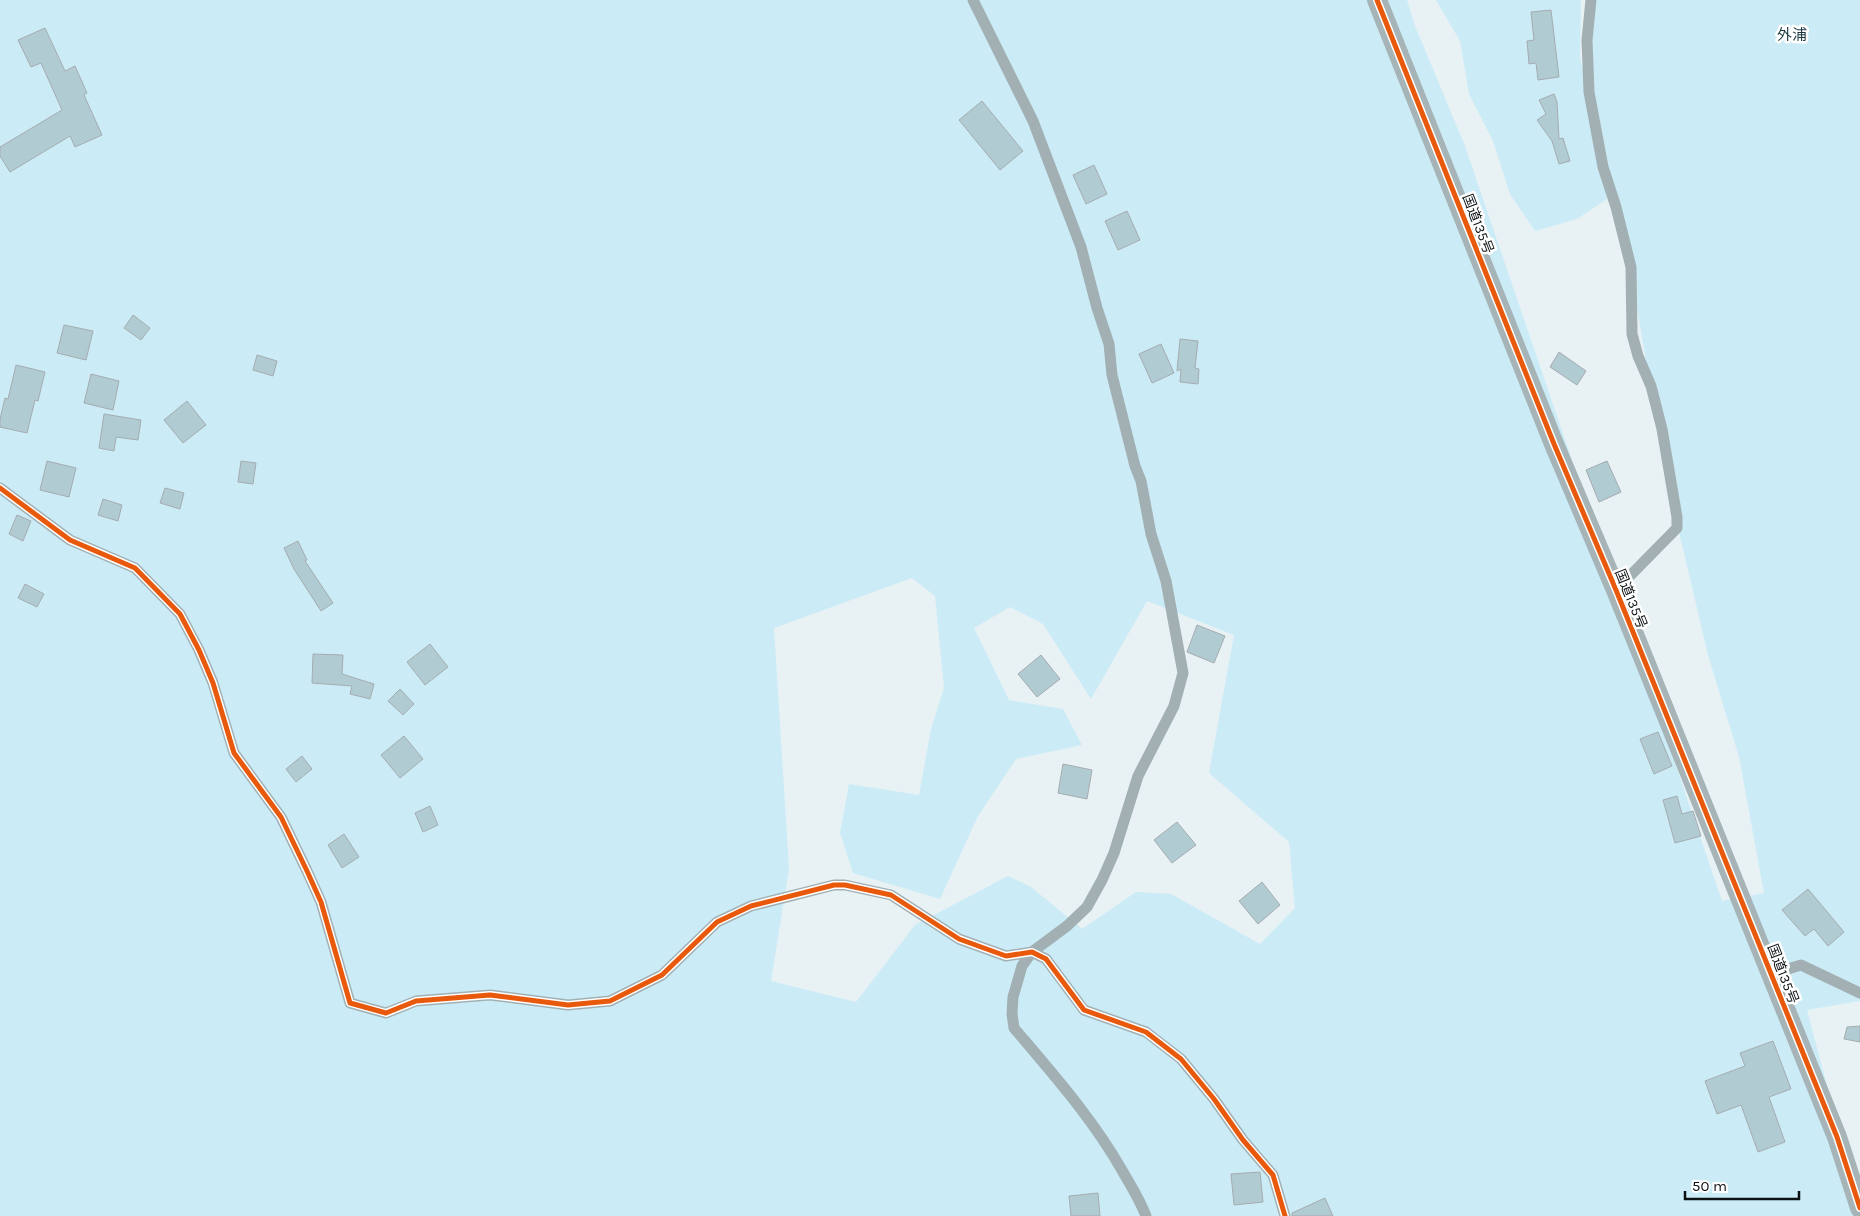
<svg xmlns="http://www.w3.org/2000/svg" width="1860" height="1216" font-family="Karla,'Noto Sans JP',sans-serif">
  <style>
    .green { fill: #cbecf7; fill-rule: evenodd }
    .building { fill: #b1cbd3; stroke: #a5acaf }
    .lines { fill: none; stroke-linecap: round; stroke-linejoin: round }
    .minor { stroke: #a2b0b3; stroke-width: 11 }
    .trunk { stroke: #a6b4b7; stroke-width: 20 }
    .cycleway-casing { stroke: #fff; stroke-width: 8 }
    .cycleway { stroke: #e8590c; stroke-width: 5 }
    .labels { text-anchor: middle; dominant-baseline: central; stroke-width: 5; stroke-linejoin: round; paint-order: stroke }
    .street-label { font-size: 14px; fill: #0c1214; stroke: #fff }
    .neighbourhood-label { font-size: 15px; fill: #183740; stroke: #fff }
  </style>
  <rect width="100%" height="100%" fill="#e8f1f4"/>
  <path class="green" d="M0 0H1407L1415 26 1465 146 1722 901 1764 893 1739 757 1708 655 1663 464 1630 265 1601 157 1607 199 1577 219 1535 231 1510 194 1493 141 1469 94 1460 41 1436 0H1581L1580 57 1596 131 1587 40 1592 0H1860V1001L1807 1010 1840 1135 1859 1216H0ZM912 578 935 596 944 688 931 729 919 795 849 784 840 833 853 873 940 899 978 816 1016 759 1082 745 1063 709 1009 700 974 628 1010 607 1043 624 1091 699 1147 601 1234 635 1209 773 1289 842 1295 908 1260 944 1171 894 1136 892 1082 929 1031 887 1008 876 915 925 856 1002 771 981 789 869 774 628Z"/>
  <path class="building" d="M1551 10 1559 77 1538 80 1536 63 1529 64 1527 41 1534 40 1531 12Z
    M45 28 65 71 75 66 87 93 84 95 102 135 75 147 70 136 10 172 0 156V147L62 110 41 63 31 67 18 40Z
    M1554 94 1557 102 1559 139 1563 138 1570 161 1559 164 1552 141 1537 120 1546 114 1539 100Z
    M982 101 1023 151 1000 170 959 120Z
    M1094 165 1107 194 1086 204 1073 175Z
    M1127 211 1140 240 1118 250 1105 221Z
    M133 315 150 328 141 340 124 328Z
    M64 325 93 331 86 360 57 353Z
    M1180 339 1198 341 1195 368 1199 369 1198 384 1180 382 1181 369 1177 371Z
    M1161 344 1174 373 1152 383 1139 354Z
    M1559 352 1586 371 1577 385 1550 367Z
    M257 355 277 361 273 376 253 370Z
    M16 365 45 372 38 401 35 400 27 433 0 427V419L5 398 8 399Z
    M91 374 119 381 113 410 84 403Z
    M187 401 206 425 183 443 164 420Z
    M104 414 141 420 138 440 116 437 114 451 99 448Z
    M47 461 76 468 69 497 40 490Z
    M241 461 256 463 253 484 238 482Z
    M1607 461 1621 492 1599 502 1586 470Z
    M165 488 184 493 180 509 160 503Z
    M103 499 122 505 118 521 98 515Z
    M17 515 31 521 23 541 9 534Z
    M298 541 307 560 305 561 333 603 321 611 294 569 284 548Z
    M25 584 44 594 37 607 18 598Z
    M1197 625 1225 636 1214 663 1187 652Z
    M430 644 448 667 425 685 407 662Z
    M313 654 343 655 342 674 374 684 370 699 350 694 352 686 312 683Z
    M1041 655 1060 679 1037 697 1018 674Z
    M400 689 414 704 403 715 388 701Z
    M1658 732 1672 766 1654 774 1640 739Z
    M404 736 423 759 400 778 381 755Z
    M302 756 312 769 296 782 286 769Z
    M1063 764 1092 770 1087 799 1058 793Z
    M1677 796 1682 814 1693 811 1701 836 1675 843 1663 800Z
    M430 806 438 825 423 832 415 813Z
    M1177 822 1196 845 1172 863 1154 840Z
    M344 834 359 857 342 868 328 845Z
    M1262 882 1280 905 1258 924 1239 901Z
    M1808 889 1844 932 1828 946 1814 929 1805 936 1782 910Z
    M1860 1026V1042L1844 1039 1847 1027Z
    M1773 1041 1791 1089 1769 1097 1785 1142 1758 1152 1741 1105 1717 1114 1705 1081 1745 1066 1740 1053Z
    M1260 1172 1263 1202 1234 1205 1231 1174Z
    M1098 1193 1100 1216H1071L1069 1196Z
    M1325 1198 1333 1216H1292V1213Z"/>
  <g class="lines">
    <path class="minor" d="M973 0 1033 121 1081 247 1097 308 1109 344 1112 375 1135 466 1141 481 1151 534 1166 581 1183 673 1174 706 1138 776 1114 853 1102 880 1087 907 1067 926 1032 952 1022 966 1013 997 1012 1014 1014 1028C1053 1074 1093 1119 1123 1172 1131 1186 1140 1200 1146 1216
      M1591 0 1587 40 1589 92 1603 167 1616 207 1631 267 1632 334 1638 356 1651 386 1662 429 1677 517V528L1616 590
      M0 488 70 540 135 568 180 614 199 650 213 683 234 753 281 817 307 871 321 902 350 1003 386 1013 416 1001 490 995 568 1005 610 1001 662 975 717 922 751 906 834 885H845L891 895 959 939 1006 956 1032 952 1046 959 1084 1010 1146 1032 1181 1059 1214 1099 1243 1140 1273 1175 1285 1216
      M1771 974 1801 965 1860 993"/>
    <path class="trunk" d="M1377 0 1554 444 1616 590 1805 1058 1837 1137 1860 1208"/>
    <defs>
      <path id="cycleway" d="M1377 0 1554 444 1616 590 1805 1058 1837 1137 1860 1208
        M0 488 70 540 135 568 180 614 199 650 213 683 234 753 281 817 307 871 321 902 350 1003 386 1013 416 1001 490 995 568 1005 610 1001 662 975 717 922 751 906 834 885H845L891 895 959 939 1006 956 1032 952 1046 959 1084 1010 1146 1032 1181 1059 1214 1099 1243 1140 1273 1175 1285 1216"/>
    </defs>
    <use href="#cycleway" class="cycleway-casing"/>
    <use href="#cycleway" class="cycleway"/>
  </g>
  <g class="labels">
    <g class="street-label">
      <text transform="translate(1478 224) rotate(69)">国道135号</text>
      <text transform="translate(1631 599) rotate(68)">国道135号</text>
      <text transform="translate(1783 974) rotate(69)">国道135号</text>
    </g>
    <g class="neighbourhood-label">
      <text x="1792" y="35">外浦</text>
    </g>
  </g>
  <path d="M1685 1191v8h114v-8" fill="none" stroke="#0c1214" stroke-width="2.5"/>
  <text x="1692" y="1191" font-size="15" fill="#0c1214" stroke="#ffffff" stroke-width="4" paint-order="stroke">50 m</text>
</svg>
